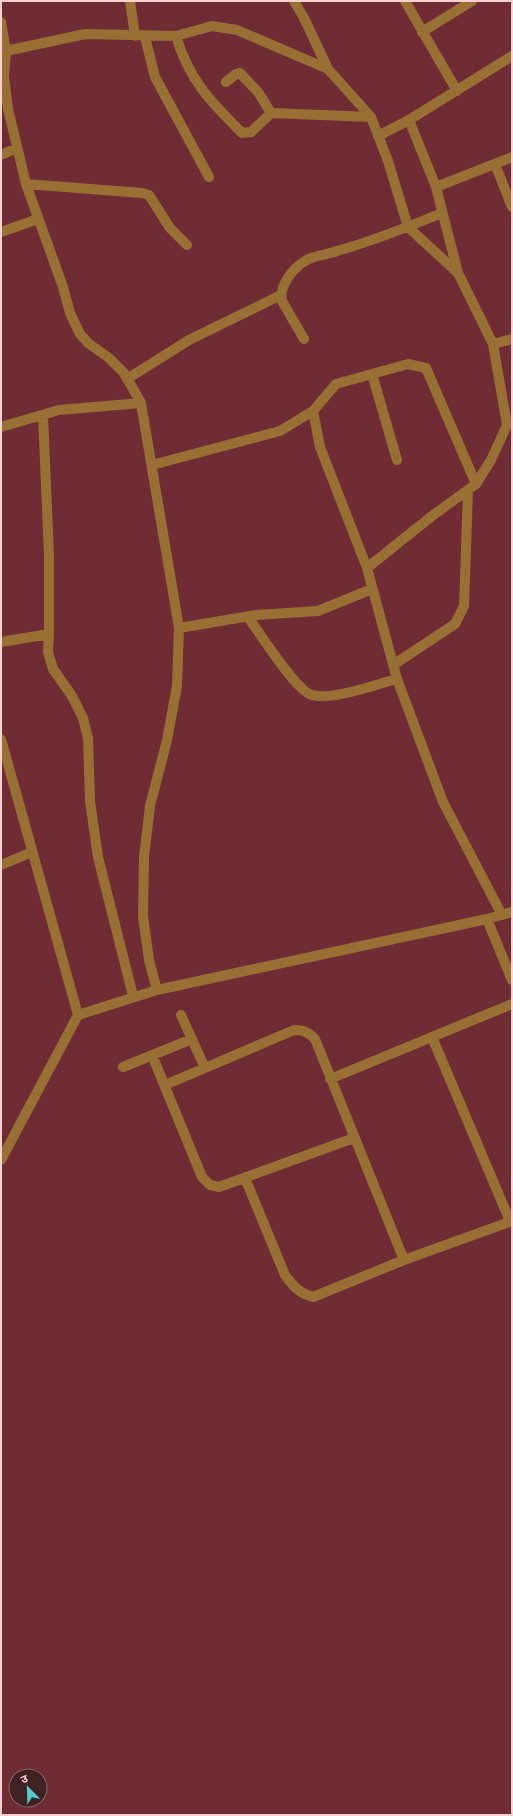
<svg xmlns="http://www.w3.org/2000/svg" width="513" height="1816" font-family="Signika,'Noto Sans Devanagari',sans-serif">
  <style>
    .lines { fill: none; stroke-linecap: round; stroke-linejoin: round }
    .minor { stroke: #987034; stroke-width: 10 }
  </style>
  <rect width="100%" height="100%" fill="#6f2c35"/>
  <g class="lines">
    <path class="minor" d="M130 1 135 36
      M294 1 304 18 328 69
      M405 1 457 91
      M1 22 6 51 4 77 8 109 26 184 63 287 70 313 80 334 88 343 109 358 124 373 141 403 179 628 177 686 167 740 150 806 144 857 143 916 149 960 157 990
      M422 32 472 1
      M176 36C189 80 210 101 242 133L251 132 271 113 371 117
      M145 37 155 77 209 177
      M6 51 85 34 176 36 212 26 237 30 328 69 371 117 388 161 408 227 458 273
      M226 82 236 74 240 73 258 92 271 113
      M378 136 409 120 512 56
      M1 155 17 148
      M495 164 512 207
      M26 184 142 193 149 195 170 228 187 245
      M436 187 512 157
      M1 232 38 219
      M304 339 282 301C279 286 292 269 305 261 314 255 327 255 337 251 373 241 408 227 442 213
      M493 344 512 339
      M372 374 397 460
      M127 379 189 340 281 295
      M313 411 320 447 367 568 397 679 443 802 502 915
      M43 416 49 555V634L48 652 53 669 72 696 83 718 88 738 90 801 98 857 133 996
      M1 427 59 410 141 403
      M152 465 280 431 313 411 336 384 408 364 426 368 476 484
      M367 568 432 516 476 484 491 460 507 425 493 344 458 273 436 187 409 120
      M248 617C259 632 296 691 312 695 331 701 377 684 397 679
      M179 628 256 615 318 611 372 589
      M1 642 49 634
      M393 665 455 624 464 606 468 491
      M1 739 78 1015
      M1 865 32 852
      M487 919 512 980
      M181 1015 205 1068
      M432 1037 510 1221
      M152 1055 202 1177 210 1185 219 1187 354 1138
      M123 1067 192 1039
      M330 1079 512 1004
      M165 1085 294 1030C304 1030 308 1032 315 1039L404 1260
      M1 1160 78 1015 157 990 487 919 512 912
      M245 1178 285 1275C293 1286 299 1293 313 1297L404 1260 512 1221"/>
  </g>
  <rect width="513" height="1816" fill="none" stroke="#fbd1d3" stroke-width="4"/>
  <g transform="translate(28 1788) rotate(337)"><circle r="19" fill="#402124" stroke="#8b676a"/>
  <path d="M0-3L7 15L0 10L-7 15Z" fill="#52cdcd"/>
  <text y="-6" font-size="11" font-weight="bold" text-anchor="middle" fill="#fbd1d3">उ</text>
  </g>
</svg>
